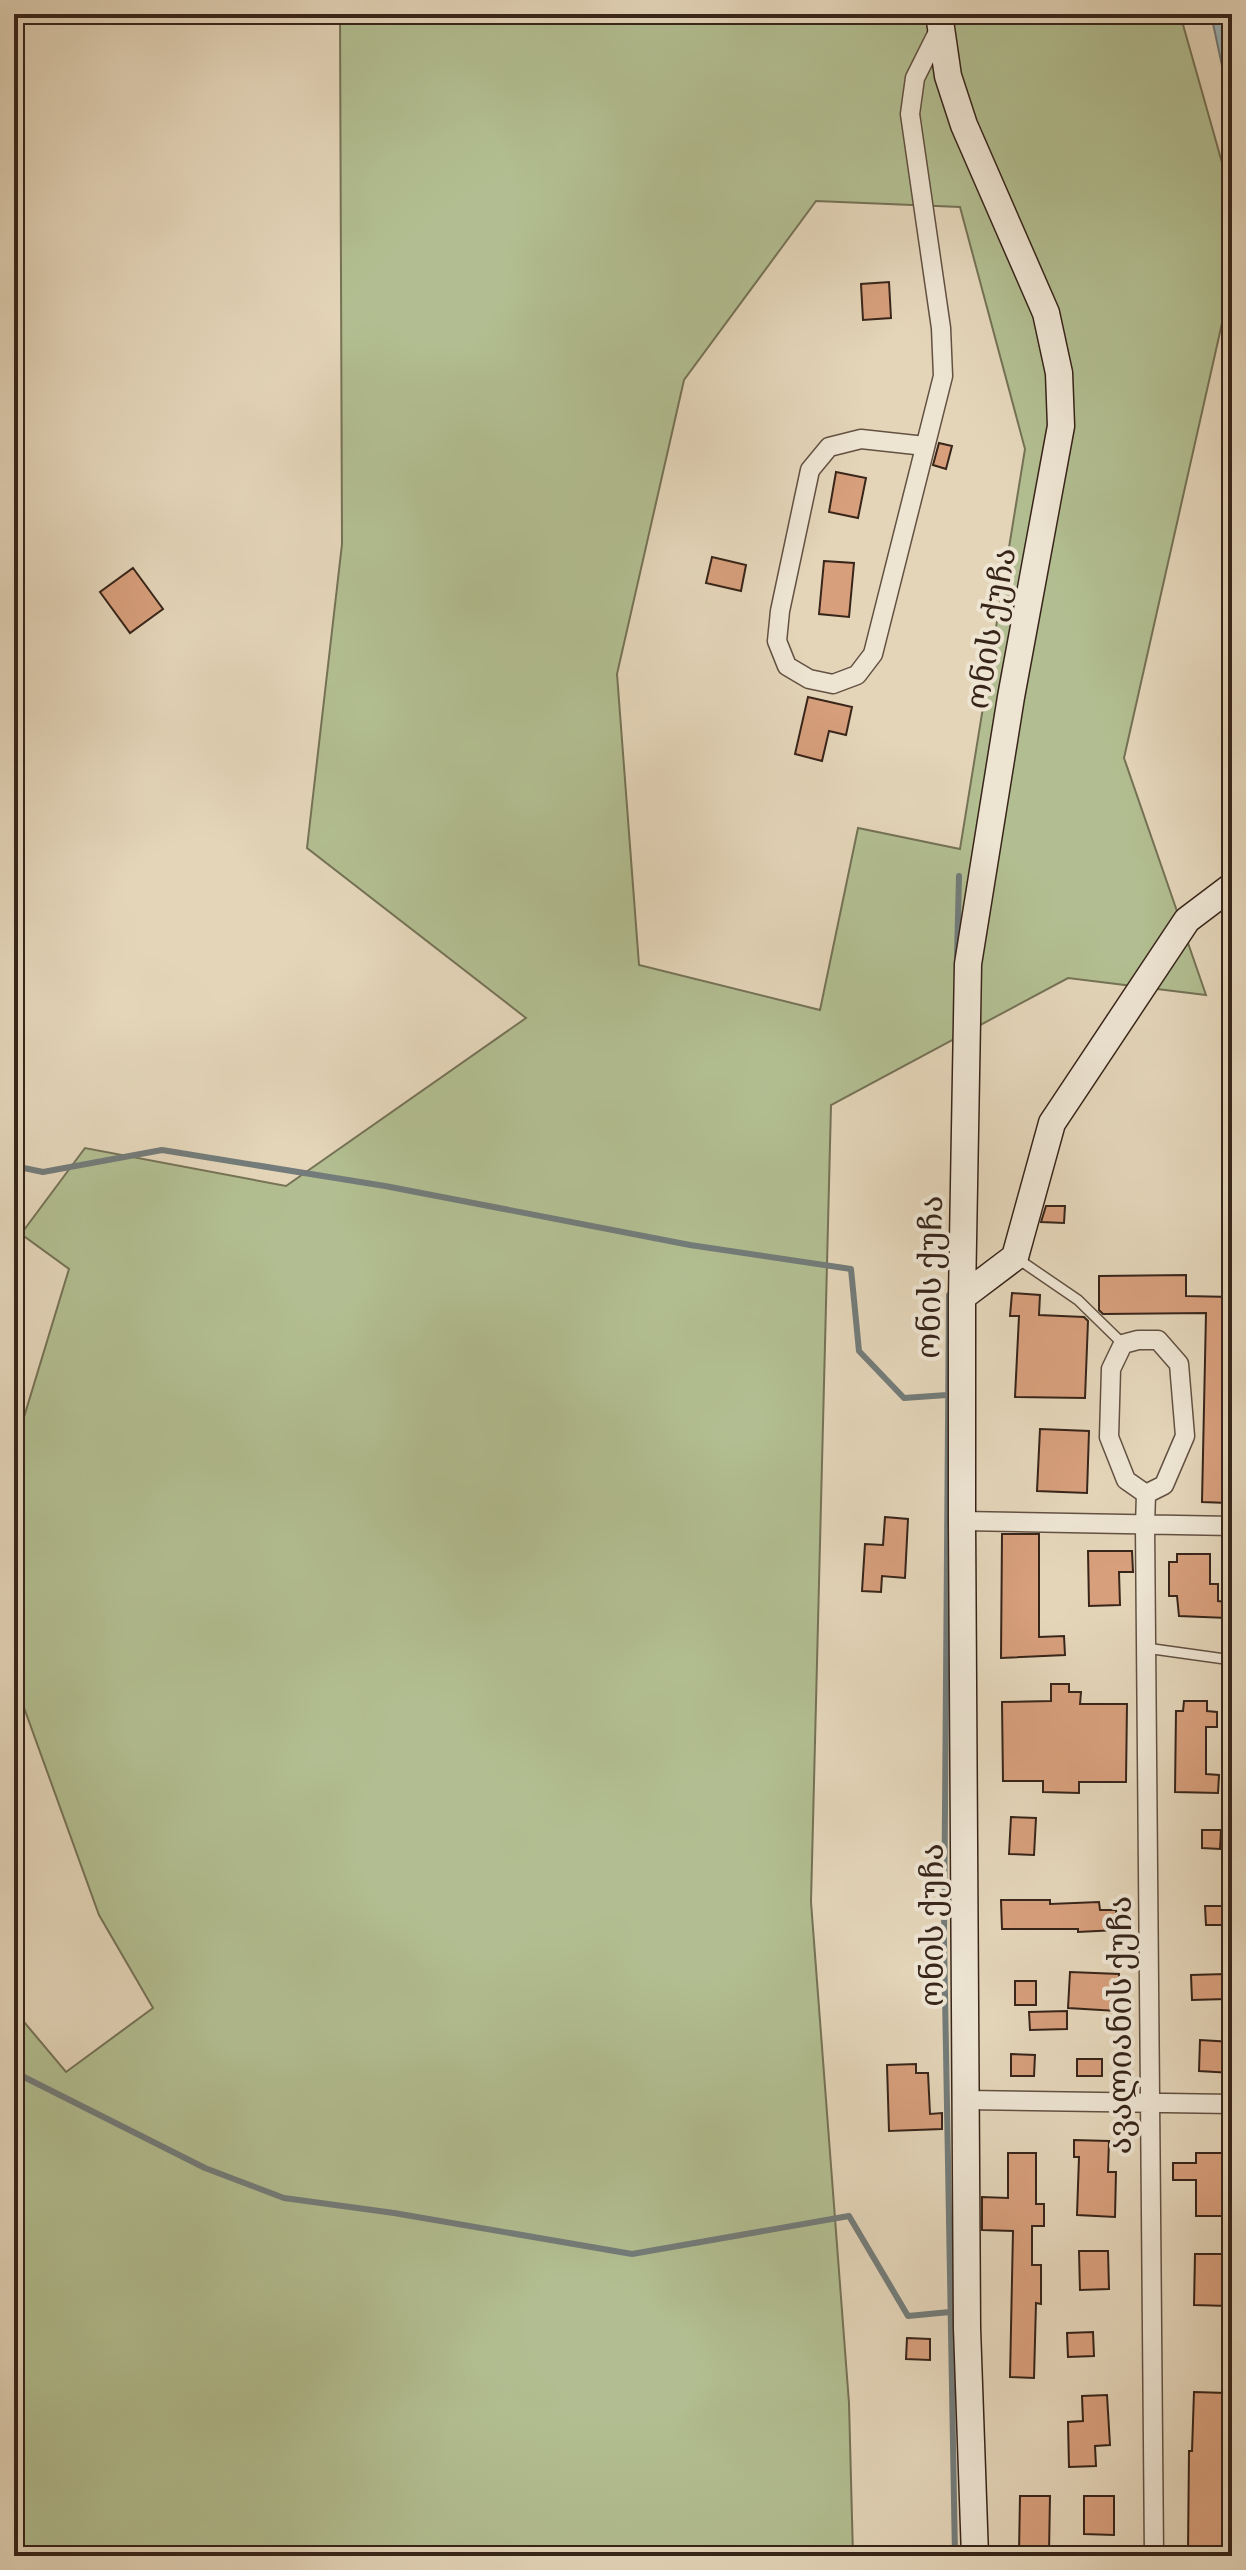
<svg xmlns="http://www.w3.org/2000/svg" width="1246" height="2570" font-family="'Gentium Book Plus','Noto Serif Georgian',serif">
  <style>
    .green { fill: #b2be91; stroke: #757256; stroke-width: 2; fill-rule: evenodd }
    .water { fill: #9bb6ba; stroke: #737c7a; stroke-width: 2 }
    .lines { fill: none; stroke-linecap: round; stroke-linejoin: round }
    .stream { stroke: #737c7a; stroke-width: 6 }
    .building { fill: #d79f7c; stroke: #38251a; stroke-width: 2 }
    .lane-casing { stroke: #635142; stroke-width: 12 }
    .street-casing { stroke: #635142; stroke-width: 21 }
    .secondary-casing { stroke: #38251a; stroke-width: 29 }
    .lane { stroke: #ede4d2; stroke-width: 9 }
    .street { stroke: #ede4d2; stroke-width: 18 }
    .secondary { stroke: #ede4d2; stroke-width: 26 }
    .labels { text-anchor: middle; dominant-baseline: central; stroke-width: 8; stroke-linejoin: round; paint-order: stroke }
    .street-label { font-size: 32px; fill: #38251a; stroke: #ede4d2 }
  </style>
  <rect width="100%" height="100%" fill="#e4d5b9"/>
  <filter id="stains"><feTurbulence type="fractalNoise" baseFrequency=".0025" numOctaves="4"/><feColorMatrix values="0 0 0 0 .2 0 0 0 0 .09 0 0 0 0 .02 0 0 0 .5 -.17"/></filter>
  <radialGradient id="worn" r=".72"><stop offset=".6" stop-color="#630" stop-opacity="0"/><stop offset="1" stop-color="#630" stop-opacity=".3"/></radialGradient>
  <path class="green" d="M340 14H1180L1232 198V279L1124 758 1206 995 1068 978 831 1105 811 1902 849 2403 853 2556H14V2010L66 2072 153 2008 99 1915 14 1680V1450L69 1269 21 1234 85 1148 286 1186 526 1018 307 848 342 544ZM816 201 960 207 1025 449 960 849 858 828 820 1010 639 965 617 674 684 380Z"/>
  <path class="water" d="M1211 14H1232V113L1231 108Z"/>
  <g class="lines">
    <path class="stream" d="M957 956 959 876
      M14 1166 43 1172 162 1150 385 1186 690 1245 851 1269 859 1351 904 1398 947 1395
      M949 1295 944 1938 955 2556
      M14 2072 205 2168 284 2198 394 2213 632 2254 849 2216 908 2316 950 2312"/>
  </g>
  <path class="building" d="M889 282 891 318 863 320 861 284Z
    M939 443 952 446 946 469 933 465Z
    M836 472 866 478 858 518 829 512Z
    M712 557 746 565 741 591 706 583Z
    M824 561 854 563 849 617 819 614Z
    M133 568 163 609 130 633 100 592Z
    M808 697 852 707 846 735 829 731 822 761 795 754Z
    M1046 1206H1065L1064 1223 1041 1222Z
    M1186 1275V1296L1232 1297V1493H1228V1503L1202 1502 1206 1313 1103 1314 1099 1310V1276Z
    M1012 1293 1040 1295 1039 1315 1084 1317 1088 1321 1085 1398 1015 1397 1019 1316H1010Z
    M1040 1429 1089 1431 1087 1493 1037 1491Z
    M885 1517 908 1519 905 1578 882 1576 881 1592 862 1591 865 1544 883 1545Z
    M1002 1534H1039V1637L1064 1636 1065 1655 1001 1658Z
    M1088 1551H1132L1133 1572H1119L1120 1605 1089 1606Z
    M1177 1554H1210V1584H1218V1601L1227 1602V1618L1179 1616 1177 1596H1169V1562H1177Z
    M1051 1684H1069V1692H1081L1080 1704H1127L1126 1782H1079V1793L1043 1792V1781H1003L1002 1702 1051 1701Z
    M1184 1701H1207V1711L1217 1712V1727H1206V1774L1219 1775 1218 1793 1175 1792 1176 1711H1183Z
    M1011 1817 1036 1818 1034 1855 1009 1854Z
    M1202 1830H1221L1220 1849 1202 1848Z
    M1001 1900H1050V1904L1099 1902 1100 1910H1116L1117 1930 1078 1932V1929H1002Z
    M1205 1906H1223V1925H1206Z
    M1070 1972 1119 1974 1117 2011 1068 2008Z
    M1225 1974 1226 1999 1192 2000 1191 1975Z
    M1015 1981H1036V2005H1015Z
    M1067 2011V2029L1030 2030 1029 2012Z
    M1200 2040 1232 2042V2073L1199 2071Z
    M1011 2054 1035 2055 1034 2076H1011Z
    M1077 2059H1102V2076H1077Z
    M916 2064V2073H928L930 2114 942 2113V2129L889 2131 887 2065Z
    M1074 2140 1109 2141 1108 2172H1116L1115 2217 1077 2215 1079 2157H1074Z
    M1008 2153H1036V2204H1044V2226H1032V2265H1041V2304L1036 2303 1034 2378 1010 2377 1013 2231 982 2230V2197L1008 2198Z
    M1196 2153H1223V2216H1196V2180H1173V2163H1196Z
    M1079 2251H1108L1109 2289 1080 2290Z
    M1195 2254H1229L1228 2306 1194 2305Z
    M1093 2332 1094 2356 1068 2357 1067 2333Z
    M907 2338 930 2339V2360L906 2359Z
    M1194 2392 1226 2393 1224 2451H1232V2554L1188 2553 1189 2451H1192Z
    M1107 2395 1110 2445 1095 2446 1096 2466 1069 2467 1068 2422 1083 2421 1082 2396Z
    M1020 2496H1050L1049 2553H1019Z
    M1084 2496H1114V2535L1084 2534Z"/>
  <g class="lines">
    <defs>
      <path id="lane" d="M1018 1259 1078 1300 1123 1344
        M1146 1648 1232 1660"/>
      <path id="street" d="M925 446 861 439 829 447 810 470 780 611 777 641 787 666 809 679 833 684 857 675 873 654 943 376 941 328 910 114 915 78 940 28
        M1146 1494 1126 1480 1109 1437 1111 1369 1123 1344 1138 1340H1158L1179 1364 1185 1436 1164 1485 1146 1494 1145 1526 1154 2556
        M962 1521 1232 1526
        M966 2100 1232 2104"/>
      <path id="secondary" d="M939 14 948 76 964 125 1046 313 1059 373 1061 426 1011 697 968 964 962 1297V1521L967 2328 975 2556
        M962 1297 1015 1257 1052 1123 1187 920 1232 886"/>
    </defs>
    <use href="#lane" class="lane-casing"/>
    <use href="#street" class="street-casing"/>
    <use href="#secondary" class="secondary-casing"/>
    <use href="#lane" class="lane"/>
    <use href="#street" class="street"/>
    <use href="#secondary" class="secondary"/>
  </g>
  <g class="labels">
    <g class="street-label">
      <text transform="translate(990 628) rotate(-80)">ონის ქუჩა</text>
      <text transform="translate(929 1277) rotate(-89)">ონის ქუჩა</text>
      <text transform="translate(931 1925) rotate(-90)">ონის ქუჩა</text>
      <text transform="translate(1119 2025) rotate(-90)">ავალიანის ქუჩა</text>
    </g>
  </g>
  <rect width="1246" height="2570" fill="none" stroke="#e4d5b9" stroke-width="48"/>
  <rect x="16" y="16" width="1214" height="2538" fill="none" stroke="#38251a" stroke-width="4"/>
  <rect x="24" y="24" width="1198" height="2522" fill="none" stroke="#38251a" stroke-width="2"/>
  <rect width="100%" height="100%" filter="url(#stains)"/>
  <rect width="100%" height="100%" fill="url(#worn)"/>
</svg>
